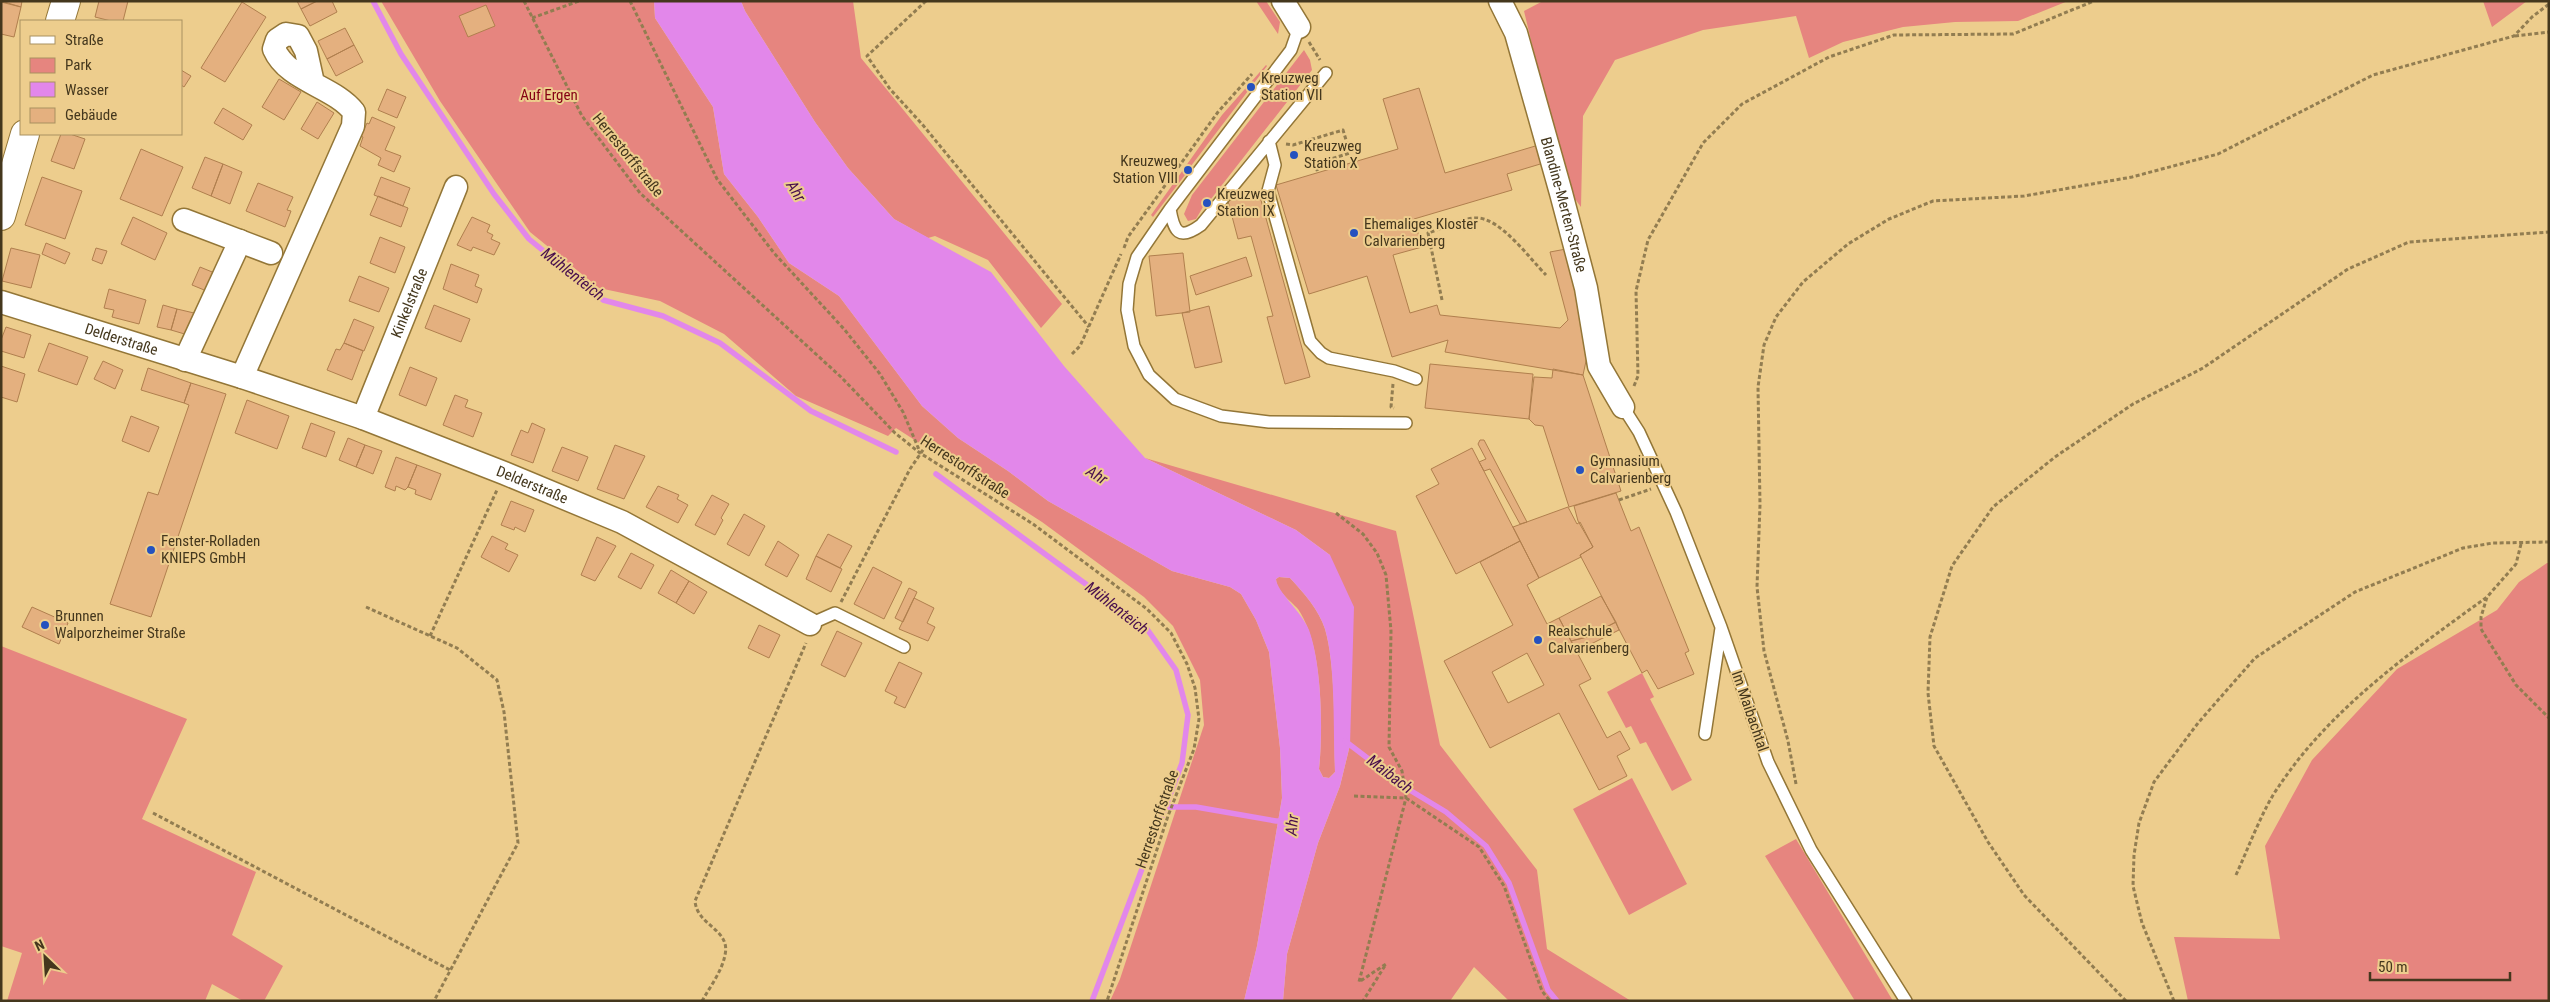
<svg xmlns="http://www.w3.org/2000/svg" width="2550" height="1002" font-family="'Roboto Condensed',sans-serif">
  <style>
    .green { fill: #e6857f }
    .water { fill: #e287ea; fill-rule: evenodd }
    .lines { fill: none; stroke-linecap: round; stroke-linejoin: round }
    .stream { stroke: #e287ea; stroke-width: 5.5 }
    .building { fill: #e4b07f; stroke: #b07f4e; fill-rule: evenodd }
    .lane-casing { stroke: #937637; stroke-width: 14 }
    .street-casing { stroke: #937637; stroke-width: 25 }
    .secondary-casing { stroke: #937637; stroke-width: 30 }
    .path { stroke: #927d51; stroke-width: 3; stroke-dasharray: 4 2.5; stroke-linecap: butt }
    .lane { stroke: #fff; stroke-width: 11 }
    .street { stroke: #fff; stroke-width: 22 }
    .secondary { stroke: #fff; stroke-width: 28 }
    .poi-dot { fill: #2551bf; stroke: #edcd8d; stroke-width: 2 }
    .labels { text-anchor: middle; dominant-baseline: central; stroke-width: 4; stroke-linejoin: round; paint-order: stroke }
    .poi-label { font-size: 15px; fill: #44371d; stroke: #edcd8d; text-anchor: start }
    .park-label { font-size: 15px; fill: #850114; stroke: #edcd8d }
    .street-label { font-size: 15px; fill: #44371d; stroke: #edcd8d }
    .water-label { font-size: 16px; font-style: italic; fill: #480f4d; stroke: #edcd8d }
  </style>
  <rect width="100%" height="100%" fill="#edcd8d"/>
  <path class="green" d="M381 1H654L655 18 713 107 724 174 758 217 789 263 839 296 922 406 958 438 1008 471 1048 501 1172 571 1230 587 1241 594 1256 620 1269 652 1280 748 1282 798 1257 946 1244 1001H1110L1120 979 1204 725 1200 680 1173 626 1144 597 1042 522 896 428 888 436 796 396 724 334 660 301 599 288 530 232 440 101Z
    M741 1H853L861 58 1062 304 1041 328 988 260 935 236 928 238 894 219 848 168 815 122 745 11Z
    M1256 1H1266L1280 22 1278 34Z
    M1543 1H2068L2018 21 1955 22 1903 27 1843 42 1809 58 1796 16 1703 30 1615 60 1583 116 1581 207 1566 187 1524 11Z
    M2483 1H2527L2492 27Z
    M1304 50 1310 60 1312 70 1211 199 1207 200 1196 219 1188 221 1184 214 1192 195Z
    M1266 65 1267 66 1191 166 1185 171V175L1153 217 1151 215 1222 115Z
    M1145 458 1396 531 1440 745 1537 870 1547 949 1631 1001H1509L1474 967 1450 1001H1283L1287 954 1318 843 1340 786 1350 745 1330 555 1296 530Z
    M2547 563H2549V1001H2188L2174 937 2280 939 2265 846 2312 760 2397 669 2497 610 2519 582Z
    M1279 577 1290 578C1304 593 1319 610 1325 629 1336 667 1334 732 1335 772L1329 778 1323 777 1319 769C1323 733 1322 663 1308 629 1306 623 1302 615 1298 609 1290 600 1277 592 1276 579Z
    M1 646 187 719 142 819 256 872 232 935 283 966 264 1001H243L212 984 205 1001H7L22 953 1 946Z
    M1642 673 1654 697 1650 699 1692 780 1672 791 1646 742 1640 744 1631 726 1626 728 1607 692Z
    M1632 778 1687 884 1629 915 1573 809Z
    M1796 839 1893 1001H1855L1765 856Z"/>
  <path class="water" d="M654 1H741L745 11 815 122 848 168 894 219 991 272 1064 366 1145 458 1296 530 1330 555 1354 607 1350 745 1340 786 1318 843 1287 954 1283 1001H1244L1257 946 1282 798 1280 748 1269 652 1256 620 1241 594 1230 587 1172 571 1048 501 1008 471 958 438 922 406 839 296 789 263 758 217 724 174 713 107 655 18ZM1279 577 1290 578C1304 593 1319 610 1325 629 1336 667 1333 731 1335 772L1329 778 1323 777 1319 769C1323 732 1322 666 1309 630 1302 612 1277 592 1276 579Z"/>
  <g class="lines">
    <path class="stream" d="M373 1 401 54 494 194 529 239 603 300 663 316 720 343 811 411 896 452
      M936 474 1147 629 1176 670 1188 715 1182 763 1092 1001
      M1345 741 1408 789 1446 812 1486 846 1509 883 1548 990 1557 1001
      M1165 807H1196L1276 821H1284"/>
  </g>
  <path class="building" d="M1 1H22L21 7Z
    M99 1H128L123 21H111L95 17Z
    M297 1H317L301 9Z
    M317 1H332L337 12 310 26 301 9Z
    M1 2 21 7 14 37 1 34Z
    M242 2 266 17 225 82 201 68Z
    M486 5 495 26 468 37 459 16Z
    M345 28 354 45 327 59 318 41Z
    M354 45 363 62 336 76 327 59Z
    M181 70 191 76 184 87 181 85Z
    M279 79 301 92 284 120 262 107Z
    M1419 88 1445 173 1542 144 1547 162 1507 174 1512 190 1414 219 1422 247 1393 255 1410 313 1437 305 1440 315 1560 328 1568 320 1550 252 1566 249 1591 338 1583 375 1445 352 1448 340 1392 357 1367 276 1309 294 1276 185 1398 149 1383 99Z
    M387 89 406 97 397 118 378 110Z
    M317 102 334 113 318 139 301 129Z
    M223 108 252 125 243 140 214 123Z
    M372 117 395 127 385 150 401 156 394 172 378 165 381 158 360 146 363 137 361 136 367 123 369 124Z
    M61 134H70L85 139 74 169 51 161Z
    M141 149 183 167 162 216 120 199Z
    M205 157 223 164 211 196 192 188Z
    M223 164 242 172 230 204 211 196Z
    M42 177 82 191 65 239 25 225Z
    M381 177 410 188 403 206 374 195Z
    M258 183 293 197 287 210 291 211 285 227 246 211Z
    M1259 193 1310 377 1285 384 1267 317 1273 316 1251 236 1238 239 1228 201Z
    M378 196 408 208 401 227 370 215Z
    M133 217 167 233 155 260 121 244Z
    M472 217 490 225 487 232 493 235 491 239 500 243 494 255 473 247 471 251 457 245Z
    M380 237 405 247 395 273 370 263Z
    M46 243 70 253 65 264 42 254Z
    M11 248 40 255 31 288 2 281Z
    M96 248 107 251 102 264 92 260Z
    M1183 253 1190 312 1156 316 1149 256Z
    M1246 257 1252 276 1196 295 1190 276Z
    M451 264 479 275 475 286 482 289 477 303 443 289Z
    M200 267 222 276 214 294 192 285Z
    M359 276 389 288 379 312 349 301Z
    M109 289 146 300 139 324 112 317 114 310 104 308Z
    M163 305 177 309 171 330 157 327Z
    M434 305 470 319 461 342 425 328Z
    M1209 306 1222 362 1195 368 1182 313Z
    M177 309 194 313 188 335 171 330Z
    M354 319 374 327 364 351 344 343Z
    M6 327 31 335 24 358 1 351V340Z
    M49 343 88 357 77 385 38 371Z
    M344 343 363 351 352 380 327 370 336 349 340 350Z
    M103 361 123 370 115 389 94 379Z
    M1430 364 1533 374 1529 419 1425 408Z
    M1 366 25 374 17 402 1 397Z
    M410 367 437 378 426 406 399 395Z
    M148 368 191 383 184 403 141 390Z
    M1553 369 1583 375 1621 491 1569 507 1543 426 1535 425 1529 419 1534 377 1552 378Z
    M191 383 226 394 151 617 110 604 148 492 158 495 189 405 184 403Z
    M455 395 468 400 465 407 482 413 473 437 443 425Z
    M247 400 289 416 277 449 235 433Z
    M131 416 159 427 149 452 122 441Z
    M311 423 335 432 326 457 302 448Z
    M532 423 545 429 533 463 511 455 521 430 528 433Z
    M348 438 365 445 356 467 339 460Z
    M1480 440H1484L1527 522 1520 524 1490 469 1484 471 1479 462 1486 459 1478 444Z
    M365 445 382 451 373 474 356 467Z
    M615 445 645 456 624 499 597 489Z
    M562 447 588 457 578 481 552 471Z
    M1472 448 1520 541 1456 574 1416 496 1439 484 1431 469Z
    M396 457 417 465 408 487 405 490 396 486 395 491 385 487Z
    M417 465 441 474 431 500 415 494 416 490 408 487Z
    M658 486 679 495 677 499 688 505 678 523 646 507Z
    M1616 493 1631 531 1639 527 1689 651 1685 653 1694 674 1658 689 1647 670 1642 673 1580 555 1593 547 1578 521 1574 506Z
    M712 495 729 504 721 518 723 520 715 535 695 525Z
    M511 501 534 510 525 532 515 527 514 530 501 525Z
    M1568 507 1577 524 1580 522 1593 547 1580 555 1581 557 1539 578 1513 527Z
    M744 514 765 526 749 556 727 544Z
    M828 534 852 546 840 568 816 556Z
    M492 536 508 544 505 549 518 555 509 572 481 557Z
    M597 537 616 546 595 581 581 575Z
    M778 541 799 555 787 577 765 565Z
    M1520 541 1539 578 1527 585 1547 624 1559 618 1591 679 1579 685 1607 738 1620 731 1630 749 1617 756 1627 776 1599 790 1559 713 1490 748 1444 661 1513 625 1480 562ZM1527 653 1544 685 1508 703 1492 672Z
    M631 553 654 565 641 589 618 577Z
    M816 556 842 569 831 592 806 579Z
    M873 567 902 582 884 619 854 604Z
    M671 570 689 581 676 603 658 593Z
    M689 581 707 592 694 614 676 603Z
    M909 588 917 592 903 622 895 618Z
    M1601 596 1616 622 1587 637 1571 641 1559 618Z
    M914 598 934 608 927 623 935 627 928 641 899 629Z
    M32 607 68 623 59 644 22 627Z
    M1616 622 1619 630 1589 645 1579 655 1571 641 1587 637Z
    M759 625 780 635 769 658 748 648Z
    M837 631 862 643 845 677 821 665Z
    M899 662 922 673 905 708 894 703 897 697 885 691Z"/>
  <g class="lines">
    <defs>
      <path id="lane" d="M1299 27 1291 50 1170 209C1174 232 1179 241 1201 225L1326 73
        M1269 141 1275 165 1268 191 1310 341 1321 353 1329 358 1394 371 1416 379
        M1170 209 1137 257 1129 284 1127 310 1134 346 1149 375 1175 399 1221 416 1269 422 1406 423
        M1623 407 1639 432 1676 512 1721 627 1768 762 1811 850 1906 1001
        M810 624 835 613 904 647
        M1705 734 1721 628"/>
      <g id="street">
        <path d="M1283 1 1299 27"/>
        <path id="s1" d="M1500 1 1516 33 1561 193 1586 288 1599 366 1623 407"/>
        <path d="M184 220 271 253"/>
        <path id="s2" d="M1 302 242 377 363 418 504 473 622 522 810 624"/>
        <path d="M185 360 240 241"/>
        <path d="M242 377 353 126 354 112C334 86 288 81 274 49L277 40 286 34 298 36 306 51 313 83"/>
        <path id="s3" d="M363 418 456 187"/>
      </g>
      <path id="secondary" d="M60 21 66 1
        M1 216 25 134"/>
    </defs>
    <use href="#lane" class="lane-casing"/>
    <use href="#street" class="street-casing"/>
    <use href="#secondary" class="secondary-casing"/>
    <path class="path" d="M524 1 582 116 640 193 841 377 895 433 920 453 1033 524 1147 609 1171 633 1187 664 1195 688 1199 719 1194 749 1168 816 1107 1001
      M630 1 717 179 774 253 844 329 880 374 903 412 920 452
      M926 1 867 56 890 89 922 124 1089 327
      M532 18 579 1
      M2515 36 2549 32
      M1309 42 1320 60
      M1286 144 1293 145 1343 130 1350 153 1315 164 1318 173
      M1124 248 1128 237 1218 112 1252 74
      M1442 300 1428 233C1441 229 1463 218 1476 218 1500 217 1530 259 1546 275
      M1072 354 1080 346 1085 335 1121 254
      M1393 384 1391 407 1394 408
      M1634 386 1638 376 1636 291 1648 240 1703 143 1742 104 1829 57 1894 35 2013 34 2094 1
      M1619 500 1651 489
      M1336 513 1363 534 1377 553 1386 575 1391 631 1389 747 1402 771 1406 798 1359 982 1386 964 1363 1001
      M2521 544 2516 564 2487 597 2481 617V629L2516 685 2549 718
      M841 602 910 469 925 447
      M366 607 457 648 497 680 504 712 518 843 434 1001
      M430 636 497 490
      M1796 784 1788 741 1764 651 1757 587 1760 505 1758 387 1764 345 1776 317 1803 282 1848 244 1889 219 1933 201 2024 196 2132 177 2218 154 2373 75 2514 36 2532 17 2549 4
      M1354 796 1406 798 1479 847 1504 886 1542 991 1550 1001
      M153 813 450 970
      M2236 875C2248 849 2263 808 2279 786 2332 707 2411 652 2487 597
      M702 1001C710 987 722 971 725 955 731 929 697 926 695 901L806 643
      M2126 1001 2024 895 1988 842 1934 746 1928 693 1930 637 1952 566 1993 507 2055 457 2133 404 2203 368 2348 269 2409 242 2549 232
      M2174 1001 2142 923 2133 886 2134 855 2139 823 2154 782 2198 723 2255 658 2355 592 2463 548 2493 543 2549 542"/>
    <use href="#lane" class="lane"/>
    <use href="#street" class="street"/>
    <use href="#secondary" class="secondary"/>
  </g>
  <g class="poi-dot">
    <circle cx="1251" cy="87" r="5"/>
    <circle cx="1294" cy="155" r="5"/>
    <circle cx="1188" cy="170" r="5"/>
    <circle cx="1207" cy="203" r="5"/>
    <circle cx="1354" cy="233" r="5"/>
    <circle cx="1580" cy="470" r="5"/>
    <circle cx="151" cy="550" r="5"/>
    <circle cx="45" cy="625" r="5"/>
    <circle cx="1538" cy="640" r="5"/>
  </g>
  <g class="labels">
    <g class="poi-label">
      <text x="1261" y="78">Kreuzweg<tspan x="1261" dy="17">Station VII</tspan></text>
      <text x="1304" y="146">Kreuzweg<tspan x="1304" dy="17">Station X</tspan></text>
      <text x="1178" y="161" text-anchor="end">Kreuzweg<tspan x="1178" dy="17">Station VIII</tspan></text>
      <text x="1217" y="194">Kreuzweg<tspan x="1217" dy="17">Station IX</tspan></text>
      <text x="1364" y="224">Ehemaliges Kloster<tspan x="1364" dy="17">Calvarienberg</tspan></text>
      <text x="1590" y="461">Gymnasium<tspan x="1590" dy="17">Calvarienberg</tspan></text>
      <text x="161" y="541">Fenster-Rolladen<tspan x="161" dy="17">KNIEPS GmbH</tspan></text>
      <text x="55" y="616">Brunnen<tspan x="55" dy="17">Walporzheimer Straße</tspan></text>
      <text x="1548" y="631">Realschule<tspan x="1548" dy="17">Calvarienberg</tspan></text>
    </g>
    <g class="park-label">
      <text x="549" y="95">Auf Ergen</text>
    </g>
    <g class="street-label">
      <text transform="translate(628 155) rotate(51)">Herrestorffstraße</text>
      <text stroke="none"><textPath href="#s1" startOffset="214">Blandine-Merten-Straße</textPath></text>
      <text stroke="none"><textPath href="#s3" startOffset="124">Kinkelstraße</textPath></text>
      <text stroke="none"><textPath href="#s2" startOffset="126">Delderstraße</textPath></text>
      <text transform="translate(965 467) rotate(33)">Herrestorffstraße</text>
      <text stroke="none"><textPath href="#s2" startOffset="562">Delderstraße</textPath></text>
      <text transform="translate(1750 711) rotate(71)">Im Maibachtal</text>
      <text transform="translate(1157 819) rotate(-71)">Herrestorffstraße</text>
    </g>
    <g class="water-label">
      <text transform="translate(796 191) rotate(58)">Ahr</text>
      <text transform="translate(573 274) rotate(38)">Mühlenteich</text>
      <text transform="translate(1097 475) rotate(32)">Ahr</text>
      <text transform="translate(1117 608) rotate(38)">Mühlenteich</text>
      <text transform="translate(1390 774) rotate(37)">Maibach</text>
      <text transform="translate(1292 825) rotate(-85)">Ahr</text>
    </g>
  </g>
  <rect width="2550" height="1002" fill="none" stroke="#44371d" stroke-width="5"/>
  <rect x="20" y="20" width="162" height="115" fill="#edcd8d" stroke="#a99160"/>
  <rect x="30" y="36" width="25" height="8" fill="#ffffff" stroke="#a99160"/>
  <text x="65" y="45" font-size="15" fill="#44371d">Straße</text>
  <rect x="30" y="58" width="25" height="15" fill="#e6857f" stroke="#a99160"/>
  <text x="65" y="70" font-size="15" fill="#44371d">Park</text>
  <rect x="30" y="82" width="25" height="15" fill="#e287ea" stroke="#a99160"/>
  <text x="65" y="95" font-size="15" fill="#44371d">Wasser</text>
  <rect x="30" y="108" width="25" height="15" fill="#e4b07f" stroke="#a99160"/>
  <text x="65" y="120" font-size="15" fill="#44371d">Gebäude</text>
  <g transform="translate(45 957) rotate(335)" stroke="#edcd8d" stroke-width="4" paint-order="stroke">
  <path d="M0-4L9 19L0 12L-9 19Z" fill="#44371d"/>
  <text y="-8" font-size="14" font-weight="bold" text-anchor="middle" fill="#44371d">N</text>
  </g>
  <path d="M2370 972v8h140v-8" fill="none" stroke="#44371d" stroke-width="2.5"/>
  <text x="2378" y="972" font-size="15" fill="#44371d" stroke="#edcd8d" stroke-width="4" paint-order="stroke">50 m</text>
</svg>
